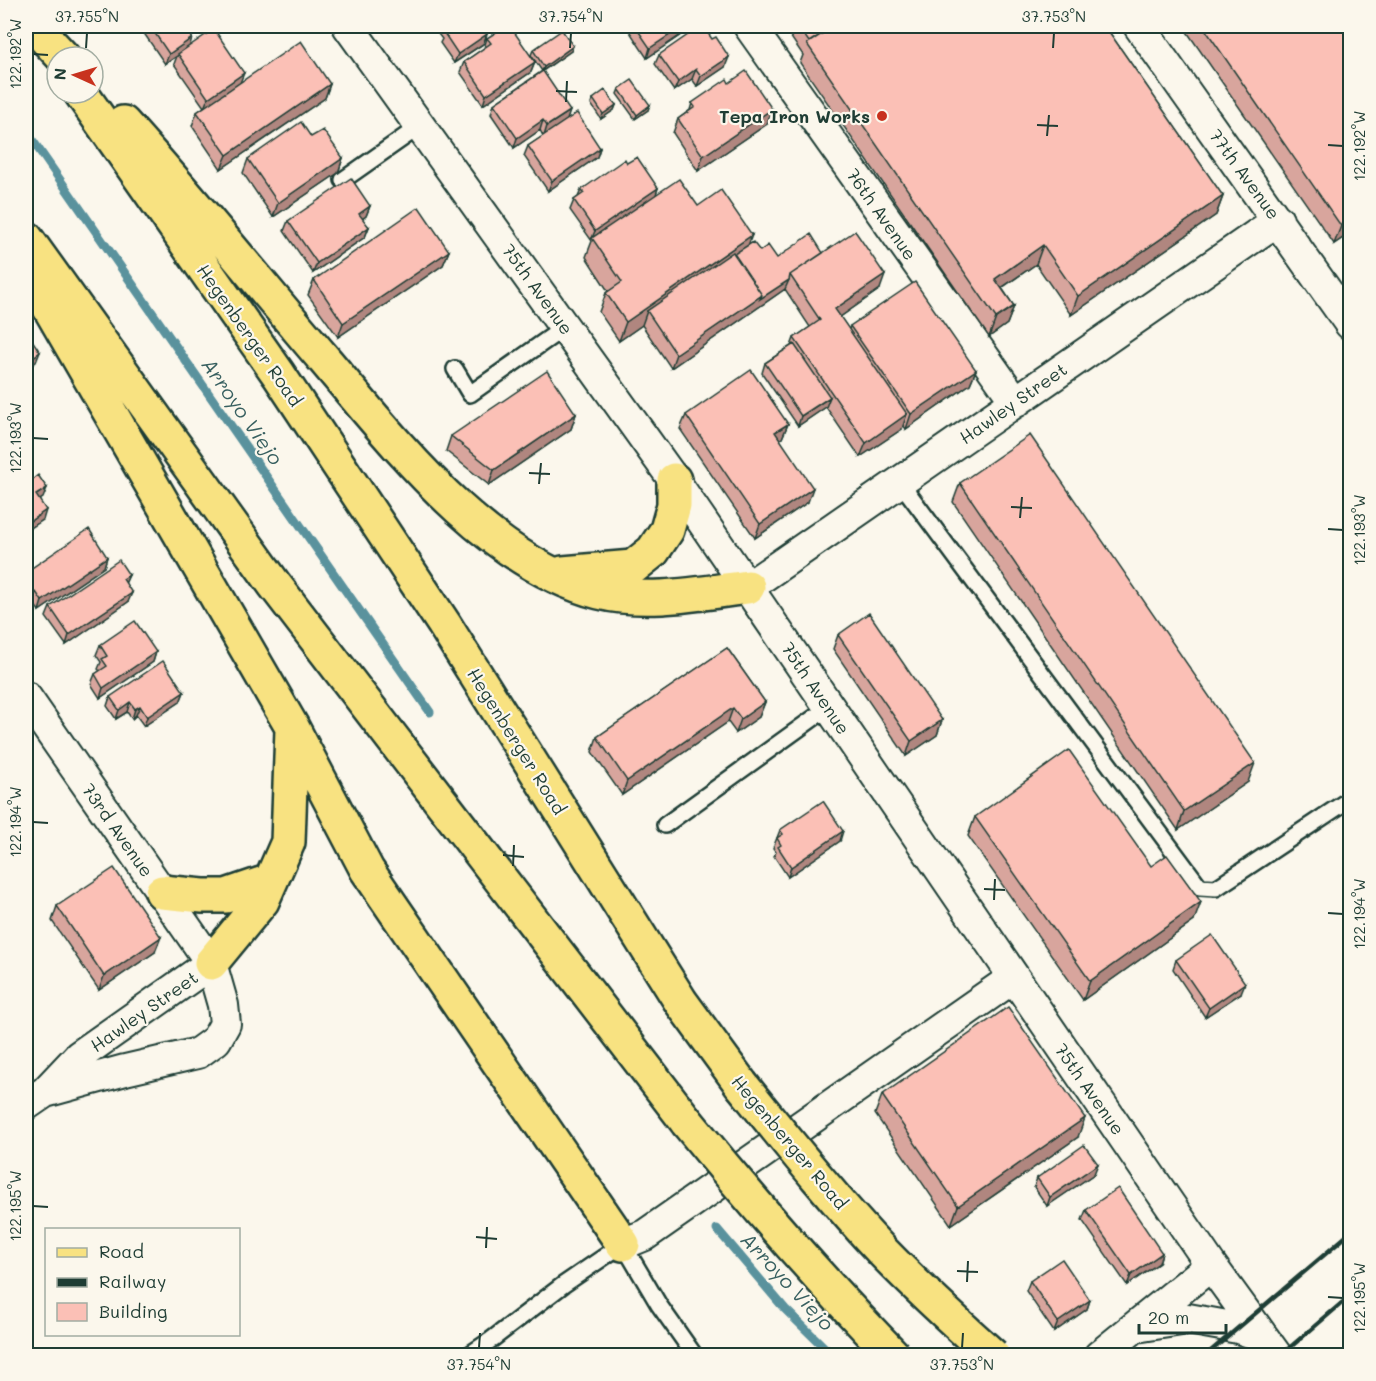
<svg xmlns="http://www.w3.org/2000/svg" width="1376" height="1381" font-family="Mali,sans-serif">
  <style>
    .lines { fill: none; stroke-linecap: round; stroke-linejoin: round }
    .stream { stroke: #5a929d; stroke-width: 9 }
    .service-casing { stroke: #1f3d34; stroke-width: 20 }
    .minor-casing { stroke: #1f3d34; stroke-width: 34 }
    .primary-casing { stroke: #1f3d34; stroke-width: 38 }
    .service { stroke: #fbf7ec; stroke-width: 15 }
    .minor { stroke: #fbf7ec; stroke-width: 30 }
    .primary { stroke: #f8e281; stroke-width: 33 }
    .rail { stroke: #1f3d34; stroke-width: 4.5 }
    .primary-bridge-casing { stroke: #1f3d34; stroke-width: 38; stroke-linecap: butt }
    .primary-bridge { stroke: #f8e281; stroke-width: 33 }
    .wall { fill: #d8a59d; stroke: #1f3d34; stroke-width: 1.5 }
    .shaded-wall { fill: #b0867f; stroke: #1f3d34; stroke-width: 1.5 }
    .building { fill: #fbc0b6; stroke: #1f3d34; stroke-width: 1.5 }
    .ticks { fill: none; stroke: #1f3d34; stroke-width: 2 }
    .poi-dot { fill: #c8321e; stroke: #fbf7ec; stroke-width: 2 }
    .labels { text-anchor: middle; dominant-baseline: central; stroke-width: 4.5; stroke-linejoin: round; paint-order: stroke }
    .poi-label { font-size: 18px; font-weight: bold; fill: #1f3d34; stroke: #fbf7ec; text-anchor: end }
    .street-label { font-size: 18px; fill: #1f3d34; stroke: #fbf7ec }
    .water-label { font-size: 20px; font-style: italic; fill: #386060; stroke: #fbf7ec }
    .neatline { fill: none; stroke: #1f3d34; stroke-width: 2 }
    .ticks-label { font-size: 15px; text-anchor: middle; fill: #1f3d34 }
  </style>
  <rect width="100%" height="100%" fill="#fbf7ec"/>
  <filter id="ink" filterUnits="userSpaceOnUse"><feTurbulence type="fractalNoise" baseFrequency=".0167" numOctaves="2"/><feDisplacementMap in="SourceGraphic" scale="12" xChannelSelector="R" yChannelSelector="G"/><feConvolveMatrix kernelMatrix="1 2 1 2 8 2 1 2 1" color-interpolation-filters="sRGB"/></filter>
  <g filter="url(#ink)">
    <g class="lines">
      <path class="stream" d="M26 131 430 712
        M717 1229 785 1309 833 1356"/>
      <defs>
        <path id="service" d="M343 180 420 126
          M455 369 470 394 565 327
          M900 482 1200 887 1216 888 1350 799
          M665 825 829 707
          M467 1356 491 1340 563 1285 623 1244 659 1305 695 1356"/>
        <path id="minor" d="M348 26 674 480 1211 1265 1277 1356
          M749 26 1016 402
          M1139 26 1350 324
          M748 587 1278 220
          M26 697 211 963 223 1005 225 1024 216 1040 198 1053 125 1070 45 1092
          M26 1105 45 1092 79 1056 211 963
          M623 1244 645 1235 1013 978
          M1136 1327 1188 1319 1238 1328 1262 1336
          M1099 1356 1211 1265"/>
        <path id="primary" d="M34 26 63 57
          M81 93 279 375 444 624 681 1002 741 1084
          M123 123C192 199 256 280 323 358 396 444 486 562 599 592 646 604 701 593 748 587
          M26 238 274 584 687 1122
          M26 267 292 727 367 870 623 1244
          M563 573 633 567 653 551 667 530 674 505V480
          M162 892 203 896H226L270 881
          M211 963 262 901 288 842 292 729"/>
      </defs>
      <use href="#service" class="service-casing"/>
      <use href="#minor" class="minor-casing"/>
      <use href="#primary" class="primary-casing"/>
      <use href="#service" class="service"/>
      <use href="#minor" class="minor"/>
      <use href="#primary" class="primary"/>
      <path class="rail" d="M1205 1356 1350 1233
        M1280 1356 1350 1296"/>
      <defs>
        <path id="primary-bridge" d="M741 1084C787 1141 833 1199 883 1252 918 1288 955 1322 993 1356
          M687 1122C753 1203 821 1281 894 1356"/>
      </defs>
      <use href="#primary-bridge" class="primary-bridge-casing"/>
      <use href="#primary-bridge" class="primary-bridge"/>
    </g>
    <path class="wall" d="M139 26H184L189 46 241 82 330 84 325 98 221 169 192 126 197 112 204 107 174 64 177 56 165 64Z
      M432 26H490L484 30 487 34 483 44 454 63 440 43 442 39Z
      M629 26H694L647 58 628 29Z
      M791 26H1105L1223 196 1216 215 1071 315 1036 264 1002 288 1014 306 1007 324 989 337 800 63 803 55 788 33Z
      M1183 26H1350V233L1334 244Z
      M487 38 535 62 531 72 483 105 460 72 464 62 484 48Z
      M712 39 725 67 697 86 692 79 674 91 655 64 659 55Z
      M533 50 571 51 543 71 567 119 600 148 597 157 548 191 524 156 528 146 543 136 540 130 514 148 491 114 494 104 542 71 531 55Z
      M619 89 648 110 635 119 617 94Z
      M593 99 616 105 614 110 601 119 591 104Z
      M692 103 767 124 698 171 673 133 678 119 690 110Z
      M311 137 343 158 338 173 273 217 243 173 248 159Z
      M627 163 658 188 655 195 698 206 749 244 760 251 777 258 823 253 880 289 840 317 849 330 850 326 976 370 970 384 906 429 903 425 902 429 860 457 826 407 798 426 762 373 765 363 791 346 794 338 810 327 785 289 671 368 642 325 619 341 599 312 606 293 608 291 586 257 592 241 570 210 574 200 578 197 581 190Z
      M370 206 366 216 362 219 369 227 365 237 313 273 284 231 288 221Z
      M449 251 443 265 338 337 308 295 314 280Z
      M576 414 571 429 489 485 446 451 451 436Z
      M686 415 788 424 782 438 780 439 808 502 755 538 680 429Z
      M960 483 1248 782 1178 830 953 502Z
      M107 557 104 567 39 611 32 601 28 604 26 600V572Z
      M129 575 125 583 128 602 66 645 46 617 50 607Z
      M838 635 942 720 937 735 906 756 833 649Z
      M100 645 156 652 153 662 100 698 91 684 95 674 100 671 98 669 101 662 96 655Z
      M727 648 765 702 759 717 736 733 728 722 622 795 592 752 597 737Z
      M184 692 180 702 144 726 136 715 132 719 127 712 116 719 107 706 110 697Z
      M975 817 1151 866 1194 921 1083 1000 968 836Z
      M780 830 840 841 788 877 774 856 776 852 773 848Z
      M57 906 155 952 99 990 52 921Z
      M1176 960 1241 993 1205 1017 1173 969Z
      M882 1095 1078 1137 951 1225 875 1114Z
      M1094 1174 1047 1206 1034 1187 1037 1178Z
      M1086 1210 1162 1253 1159 1263 1127 1285 1082 1220Z
      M1030 1281 1090 1300 1087 1309 1054 1332 1026 1291Z"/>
    <path class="shaded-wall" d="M480 26H490L477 34Z
      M683 26H694L647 58 650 48Z
      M487 34 483 44 454 63 458 54Z
      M192 38 189 48 165 64 169 54Z
      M573 46 571 51 542 71 544 67Z
      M729 57 725 67 697 86 701 76Z
      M535 62 531 72 483 105 486 95Z
      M696 69 692 79 674 91 678 82Z
      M244 73 240 83 204 108 208 98Z
      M330 84 325 98 221 169 227 155Z
      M616 105 614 110 601 119 603 114Z
      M650 105 648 110 635 119 637 115Z
      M772 109 767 124 698 171 703 156Z
      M570 111 567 120 544 136 547 126Z
      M543 120 540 130 514 148 517 138Z
      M600 148 597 157 548 191 552 181Z
      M343 158 338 173 273 217 278 203Z
      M658 188 655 198 592 238 595 231Z
      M1223 196 1216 215 1071 315 1078 296Z
      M370 206 366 216 355 224 359 214Z
      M1350 219V233L1334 244 1341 226Z
      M369 227 365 237 313 273 317 263Z
      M752 235 745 254 647 311 642 325 619 341 626 322Z
      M1043 245 1036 264 988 297 995 279Z
      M449 251 443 265 338 337 343 323Z
      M885 275 880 289 830 324 835 309Z
      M789 280 785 289 671 368 676 354 762 295Z
      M1014 306 1007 324 989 337 996 318Z
      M40 352 36 362 26 369V362Z
      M976 370 970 384 906 429 911 414Z
      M830 397 826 407 798 426 801 416Z
      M576 414 571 429 489 485 494 470Z
      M907 414 902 429 860 457 866 443Z
      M788 424 782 438 770 446 775 432Z
      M47 488 43 498 32 505 36 495Z
      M813 488 808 502 755 538 760 524Z
      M46 510 43 520 26 531V524Z
      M107 557 104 567 39 611 42 601Z
      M129 575 125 584 123 579Z
      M36 592 32 601 28 604 32 594Z
      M132 593 128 602 66 645 69 635Z
      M156 652 153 662 100 698 103 688Z
      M184 692 180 702 144 726 147 717Z
      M130 702 127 712 116 719 119 710Z
      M765 702 759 717 736 733 741 719Z
      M140 706 136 715 132 719 135 709Z
      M733 708 728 722 622 795 627 781Z
      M942 720 937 735 906 756 911 741Z
      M1255 763 1248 782 1178 830 1184 811Z
      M843 831 840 841 788 877 791 867Z
      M1201 902 1194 921 1083 1000 1090 981Z
      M161 937 155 952 99 990 104 976Z
      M1245 983 1241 993 1205 1017 1209 1008Z
      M1085 1118 1078 1137 951 1225 958 1206Z
      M1098 1164 1094 1174 1047 1206 1050 1197Z
      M1162 1253 1159 1263 1127 1285 1131 1275Z
      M1090 1300 1087 1309 1054 1332 1058 1322Z"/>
    <path class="building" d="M150 26H184L192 38 169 54Z
      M443 26H481L487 34 458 54 444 33 447 31Z
      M506 26H510L535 62 486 95 464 62 491 43 487 38Z
      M635 26H683L650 48Z
      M701 26H703L712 39 716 37 729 57 701 76 696 69 678 82 659 55Z
      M798 26H834L809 42Z
      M834 26H1105L1223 196 1078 296 1043 245 995 279 1014 306 996 318 807 44Z
      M1203 26H1350V219L1341 226Z
      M214 29 244 73 208 98 178 54Z
      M562 30 573 46 544 67 533 50Z
      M301 41 330 84 227 155 197 112Z
      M543 71 570 111 547 126 543 120 517 138 494 104Z
      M746 71 772 109 703 156 678 119 695 107 692 103 727 79 729 83Z
      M632 80 650 105 637 115 619 89Z
      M605 90 616 105 603 114 593 99Z
      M577 113 600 148 552 181 528 146Z
      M301 122 311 137 323 130 343 158 278 203 248 159Z
      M637 157 658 188 595 231 574 200 584 193 581 190 625 159 627 163Z
      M351 178 370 206 359 214 369 227 317 263 288 221Z
      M679 179 698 206 721 190 752 235 626 322 606 293 622 282 592 238Z
      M419 207 449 251 343 323 314 280Z
      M855 231 885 275 835 309 907 414 866 443 794 338 820 320 790 275Z
      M811 234 823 253 790 275 789 280 760 299 762 295 734 254 753 242 760 251 768 245 777 258Z
      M733 252 762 295 676 354 647 311Z
      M915 282 976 370 911 414 850 326Z
      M26 331 40 352 26 362Z
      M794 344 830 397 801 416 765 363Z
      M751 370 788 424 775 432 813 488 760 524 686 415Z
      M547 371 576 414 494 470 451 436Z
      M1030 435 1255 763 1184 811 960 483Z
      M38 475 47 488 36 495 46 510 26 524V480L28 483Z
      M89 529 107 557 42 601 36 592 32 594 26 586 30 584 26 577V572Z
      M119 560 129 575 123 579 132 593 69 635 50 607Z
      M869 613 942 720 911 741 838 635Z
      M135 621 156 652 103 688 95 674 107 666 102 659 107 656 100 645Z
      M727 648 765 702 741 719 733 708 627 781 597 737Z
      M163 661 184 692 147 717 140 706 135 709 130 702 119 710 110 697Z
      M1069 750 1151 866 1167 855 1201 902 1090 981 975 817Z
      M823 801 843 831 791 867 778 847 781 845 777 838 783 834 780 830Z
      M114 868 161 937 104 976 57 906Z
      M1212 935 1245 983 1209 1008 1176 960Z
      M1008 1007 1085 1118 958 1206 882 1095Z
      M1084 1145 1098 1164 1050 1197 1037 1178Z
      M1118 1188 1162 1253 1131 1275 1086 1210Z
      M1062 1259 1090 1300 1058 1322 1030 1281Z"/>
  </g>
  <path class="ticks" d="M86 48 87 33M570 48 571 33M1053 48 1054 33M33 54 48 55M556 91 577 92M566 102 567 81M1037 125 1058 126M1047 136 1049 115M1328 145 1343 146M33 438 48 439M529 473 550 474M539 484 541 463M1011 507 1032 508M1020 518 1022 497M1328 529 1343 530M33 822 48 823M503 855 524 857M513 866 514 845M984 889 1005 890M994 900 995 879M1328 913 1343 914M33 1206 48 1207M476 1237 497 1239M486 1248 487 1227M957 1271 978 1272M967 1282 968 1261M1328 1297 1343 1298M479 1348 480 1333M962 1348 963 1333"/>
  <circle class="poi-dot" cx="882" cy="116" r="6"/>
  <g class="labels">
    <g class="poi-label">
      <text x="870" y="116">Tepa Iron Works</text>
    </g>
    <g class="street-label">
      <text transform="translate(1245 174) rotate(54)">77th Avenue</text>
      <text transform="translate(882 214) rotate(55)">76th Avenue</text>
      <text transform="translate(538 289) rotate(54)">75th Avenue</text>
      <text transform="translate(250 335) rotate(55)">Hegenberger Road</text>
      <text transform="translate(1013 403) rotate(-35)">Hawley Street</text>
      <text transform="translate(816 688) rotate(56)">75th Avenue</text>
      <text transform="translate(517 741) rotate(58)">Hegenberger Road</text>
      <text transform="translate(118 830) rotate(55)">73rd Avenue</text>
      <text transform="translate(144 1011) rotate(-35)">Hawley Street</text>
      <text transform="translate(1090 1089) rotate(55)">75th Avenue</text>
      <text transform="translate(790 1142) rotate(50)">Hegenberger Road</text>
    </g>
    <g class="water-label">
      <text transform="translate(243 411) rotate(55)">Arroyo Viejo</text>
      <text transform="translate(788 1281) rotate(47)">Arroyo Viejo</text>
    </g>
  </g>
  <rect width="1376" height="1381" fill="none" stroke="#fbf7ec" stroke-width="66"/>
  <rect x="45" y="1228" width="195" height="108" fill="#fbf7ec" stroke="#a3ada2" stroke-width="1.5"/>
  <rect x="57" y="1248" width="30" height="9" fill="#f8e281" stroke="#a3ada2" stroke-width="1.5"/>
  <text x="99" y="1258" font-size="18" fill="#1f3d34">Road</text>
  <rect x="57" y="1278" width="30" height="9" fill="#1f3d34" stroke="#a3ada2" stroke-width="1.5"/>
  <text x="99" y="1288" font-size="18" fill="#1f3d34">Railway</text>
  <rect x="57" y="1303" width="30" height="18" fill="#fbc0b6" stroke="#a3ada2" stroke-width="1.5"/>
  <text x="99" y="1318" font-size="18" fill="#1f3d34">Building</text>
  <g transform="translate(75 75) rotate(274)"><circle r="28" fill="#fbf7ec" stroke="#a3ada2" stroke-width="1.5"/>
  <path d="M0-4.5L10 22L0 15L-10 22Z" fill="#c8321e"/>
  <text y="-9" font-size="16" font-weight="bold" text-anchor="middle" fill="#1f3d34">N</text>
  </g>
  <path d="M1139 1324v9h87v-9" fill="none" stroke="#1f3d34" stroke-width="3"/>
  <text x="1148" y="1324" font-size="18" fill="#1f3d34" stroke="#fbf7ec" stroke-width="4.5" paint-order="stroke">20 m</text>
  <rect x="33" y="33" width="1310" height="1315" class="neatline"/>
  <g class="ticks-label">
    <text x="87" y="22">37.755°N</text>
    <text x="571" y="22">37.754°N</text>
    <text x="1054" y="22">37.753°N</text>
    <text transform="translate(16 54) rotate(-90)" y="5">122.192°W</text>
    <text transform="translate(1360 146) rotate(-90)" y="5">122.192°W</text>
    <text transform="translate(16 438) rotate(-90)" y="5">122.193°W</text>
    <text transform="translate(1360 530) rotate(-90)" y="5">122.193°W</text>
    <text transform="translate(16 822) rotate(-90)" y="5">122.194°W</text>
    <text transform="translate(1360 914) rotate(-90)" y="5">122.194°W</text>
    <text transform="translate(16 1206) rotate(-90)" y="5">122.195°W</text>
    <text transform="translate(1360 1298) rotate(-90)" y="5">122.195°W</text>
    <text x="479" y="1370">37.754°N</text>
    <text x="962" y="1370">37.753°N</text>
  </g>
</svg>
